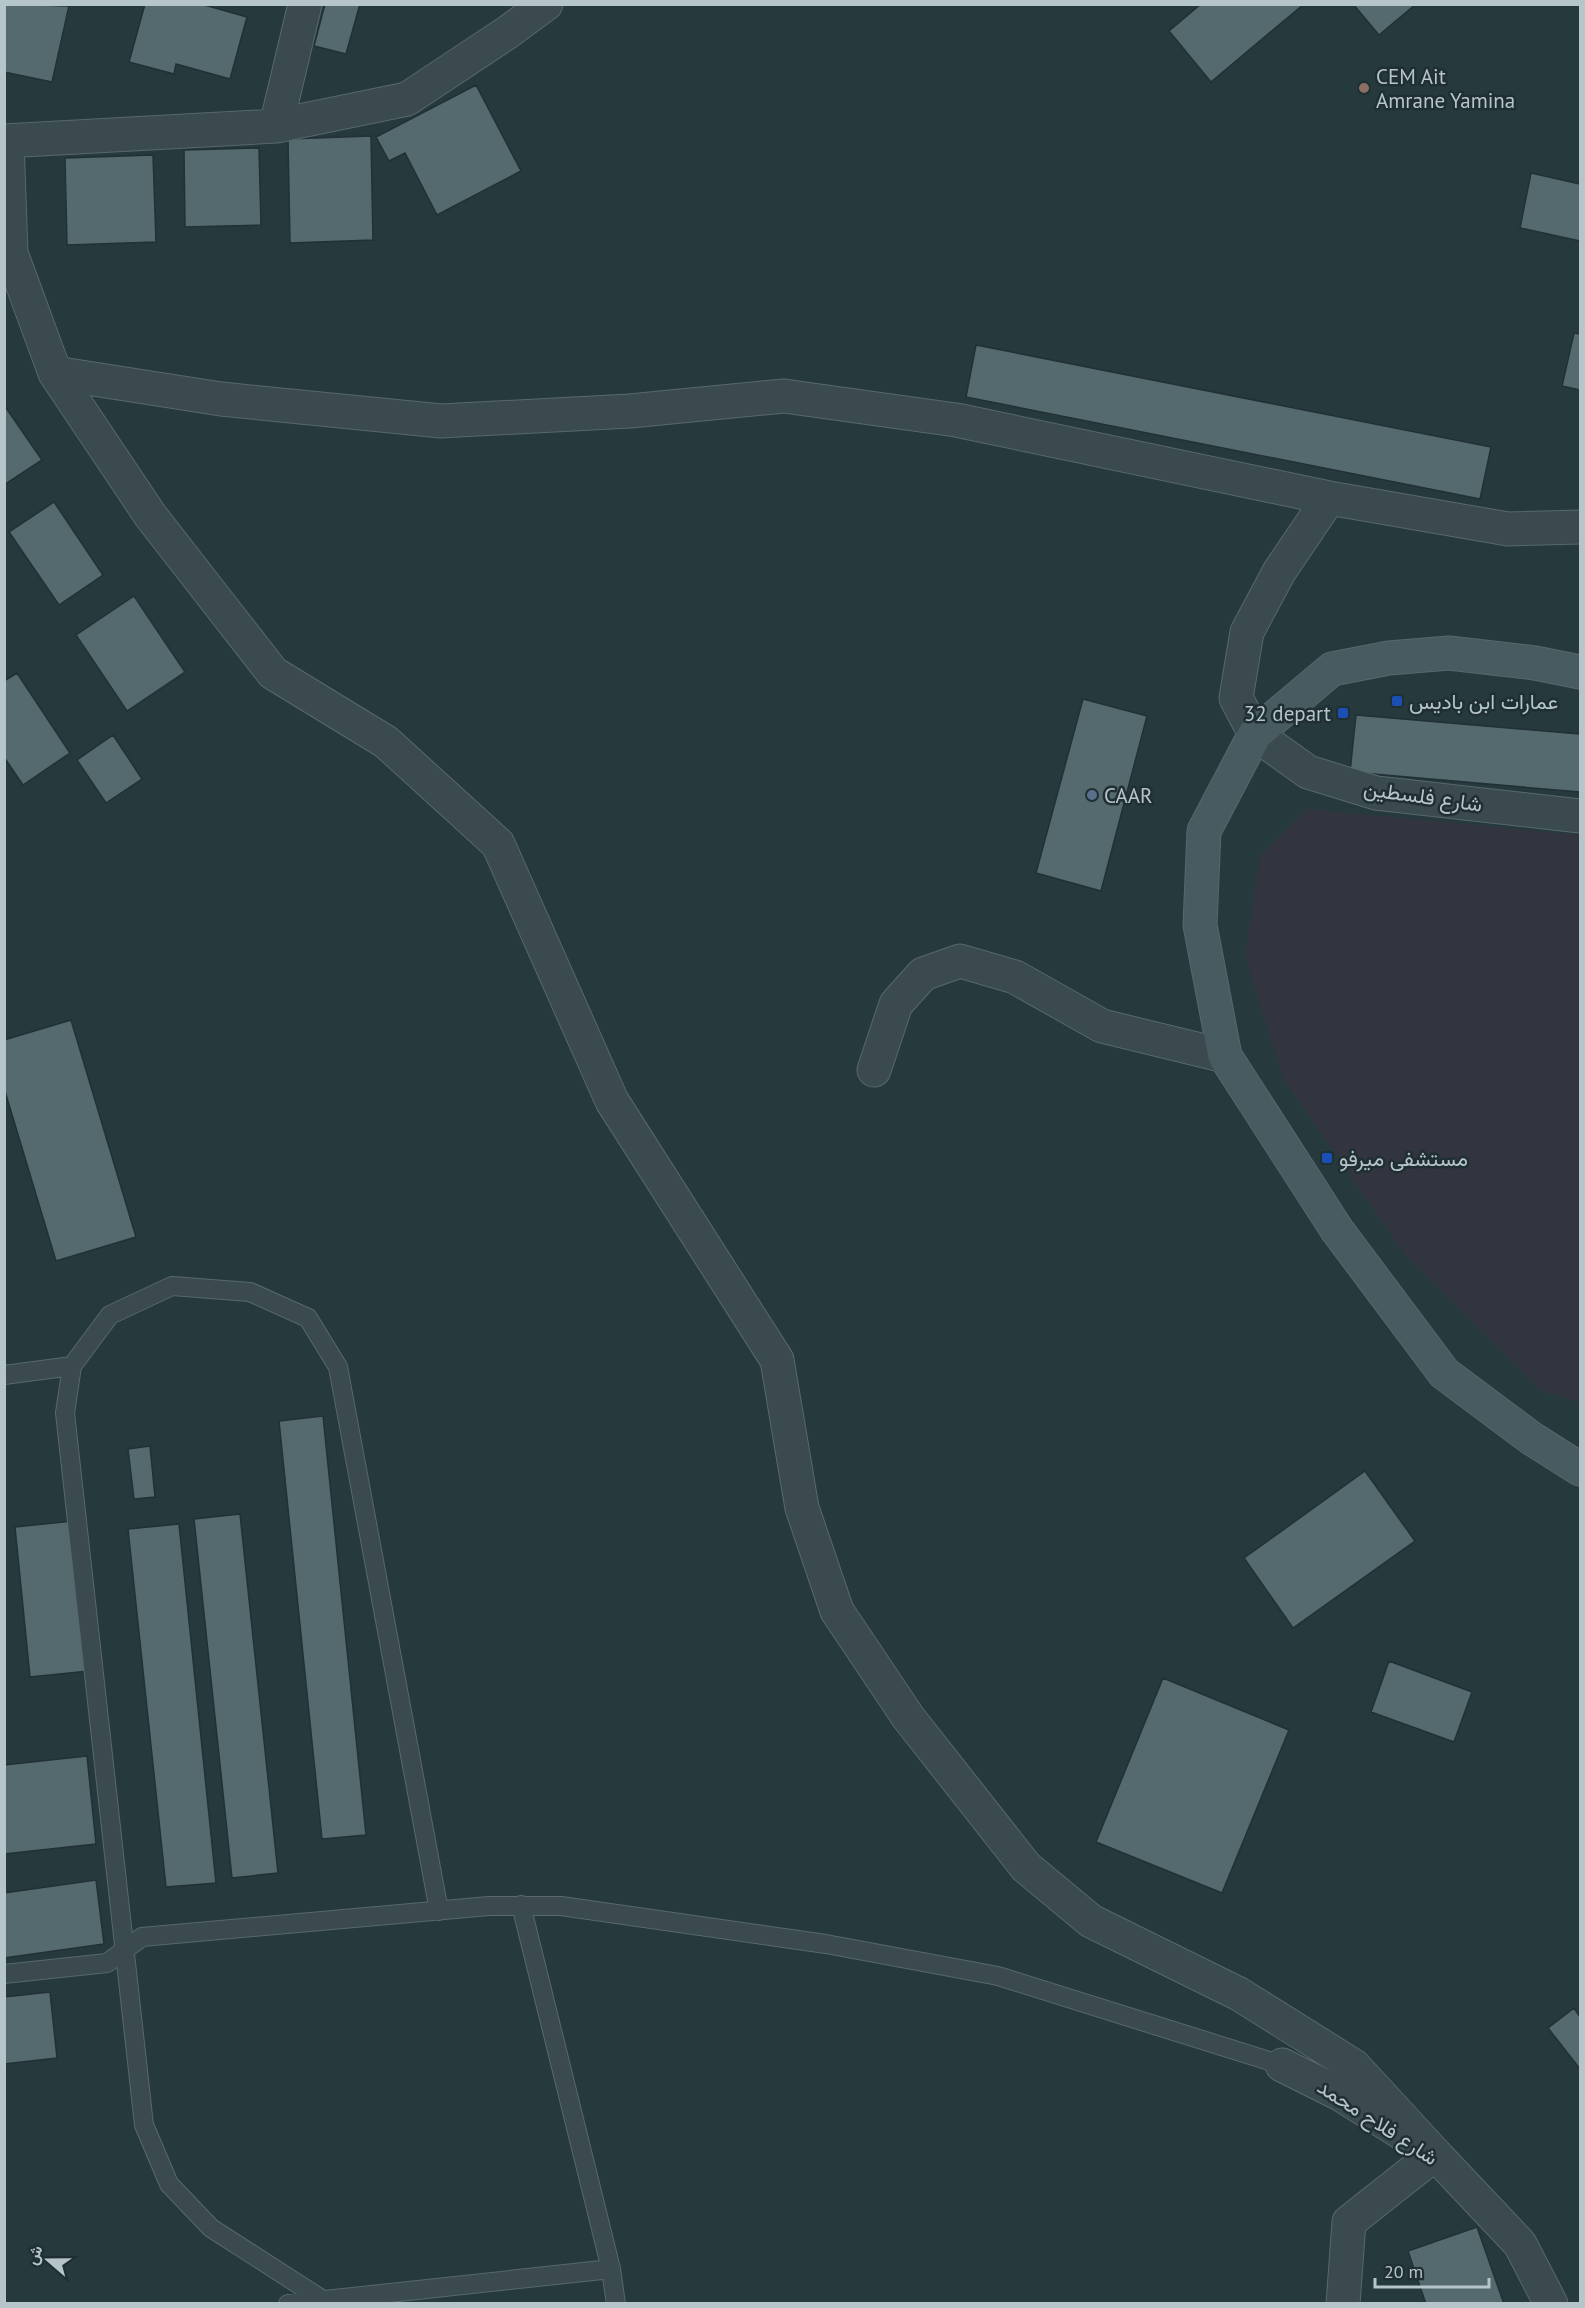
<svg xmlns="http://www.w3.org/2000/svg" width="1585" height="2308" font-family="'PT Sans',Vazirmatn,sans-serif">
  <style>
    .medical { fill: #32353f }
    .building { fill: #546a6e; stroke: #213135; stroke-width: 1.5 }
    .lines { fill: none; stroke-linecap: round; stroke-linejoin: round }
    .lane-casing { stroke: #58686c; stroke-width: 20 }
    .street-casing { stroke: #58686c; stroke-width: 35 }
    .secondary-casing { stroke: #58686c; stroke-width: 35 }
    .lane { stroke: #3a4a4e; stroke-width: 18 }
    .street { stroke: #3a4a4e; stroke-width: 33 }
    .secondary { stroke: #485b61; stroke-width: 33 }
    .education-dot { fill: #8d6e63; stroke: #1f2f33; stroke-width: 2 }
    .transit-dot { fill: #1a4fb4; stroke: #1f2f33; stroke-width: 2 }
    .service-dot { fill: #5c6f8a; stroke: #1f2f33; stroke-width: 2 }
    .labels { text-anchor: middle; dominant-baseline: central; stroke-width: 5; stroke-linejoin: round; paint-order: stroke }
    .poi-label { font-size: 21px; fill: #b6c5c9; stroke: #1f2f33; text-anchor: start }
    .street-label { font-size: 21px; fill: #b6c5c9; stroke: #1f2f33 }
  </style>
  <rect width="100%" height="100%" fill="#263a3e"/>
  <path class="medical" d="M1307 809 1580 835V1402L1541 1391 1405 1255 1283 1078 1245 956 1260 856Z"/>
  <path class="building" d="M4 4 69 6 52 82 4 72Z
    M145 4H201L247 17 230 79 176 64 174 74 129 62Z
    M325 4H360L346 54 314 46Z
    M1201 4H1304L1211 82 1169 31Z
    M1353 4H1416L1379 35Z
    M476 85 521 171 437 215 405 153 389 161 376 137Z
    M371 136 373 240 290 243 288 139Z
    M259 148 261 225 185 227 184 150Z
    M153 155 156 242 67 245 65 158Z
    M1531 173 1580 184V241L1520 228Z
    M1574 333 1580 334V390L1562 386Z
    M976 345 1491 447 1480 499 966 397Z
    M4 405 42 460 4 485Z
    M54 502 103 575 59 605 9 532Z
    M134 596 185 672 127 711 76 635Z
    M17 673 70 753 23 785 4 757V681Z
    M1083 699 1147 716 1101 891 1036 873Z
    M1356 715 1580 734V792L1350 772Z
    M113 735 142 779 106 803 77 760Z
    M71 1020 136 1237 56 1261 4 1088V1040Z
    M323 1416 366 1835 322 1839 279 1421Z
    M150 1446 155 1497 134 1499 128 1449Z
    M1365 1471 1415 1541 1293 1628 1244 1558Z
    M240 1514 278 1873 232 1878 194 1519Z
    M73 1521 89 1671 30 1677 15 1527Z
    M179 1524 216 1883 166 1887 128 1529Z
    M1389 1661 1472 1692 1454 1742 1371 1712Z
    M1163 1678 1289 1730 1222 1893 1096 1842Z
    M87 1756 96 1844 4 1854V1765Z
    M96 1880 104 1944 4 1958V1893Z
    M50 1992 57 2058 4 2064V1997Z
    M1574 2008 1580 2017V2069L1548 2028Z
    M1477 2227 1504 2304H1426L1408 2251Z"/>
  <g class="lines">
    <defs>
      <path id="lane" d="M4 1375 72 1366
        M521 1905 611 2269 616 2304
        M4 1974 107 1963 142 1937 489 1906H561L826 1944 998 1976 1282 2065
        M323 2300 211 2228 169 2184 144 2125 65 1413 72 1366 110 1315 172 1286 250 1292 308 1318 338 1367 439 1911
        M288 2304 611 2269"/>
      <path id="street" d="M276 126 305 4
        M4 141 276 126 407 99 508 32 546 4
        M7 141 11 253 55 373 150 515 273 673 386 742 498 844 612 1101 777 1360 802 1508 837 1611 908 1717 1026 1867 1091 1921 1239 1994 1354 2066 1435 2154 1349 2222 1343 2304
        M55 373 221 399 441 421 630 411 784 396 956 420 1329 498 1508 529 1580 527
        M1329 498 1279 572 1247 632 1236 698 1255 734 1308 772 1376 793 1580 816
        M874 1070 896 1004 923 974 960 961 1015 977 1102 1026 1225 1056
        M1282 2065 1340 2094 1435 2154 1520 2244 1551 2304"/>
      <path id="secondary" d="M1580 672 1535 663 1449 653 1389 658 1332 669 1255 734 1204 831 1200 925 1225 1056 1337 1230 1444 1373 1531 1438 1580 1469"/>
    </defs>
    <use href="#lane" class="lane-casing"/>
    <use href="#street" class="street-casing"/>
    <use href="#secondary" class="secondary-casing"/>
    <use href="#lane" class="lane"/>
    <use href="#street" class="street"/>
    <use href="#secondary" class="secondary"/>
  </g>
  <circle class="education-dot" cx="1364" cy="88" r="6"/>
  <g class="transit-dot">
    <rect x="1391" y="695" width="12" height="12" rx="3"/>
    <rect x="1337" y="707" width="12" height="12" rx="3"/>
    <rect x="1321" y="1152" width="12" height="12" rx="3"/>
  </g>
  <circle class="service-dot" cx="1092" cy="795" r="6"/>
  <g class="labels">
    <g class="poi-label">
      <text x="1376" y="76">CEM Ait<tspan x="1376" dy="24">Amrane Yamina</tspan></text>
      <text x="1409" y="701">عمارات ابن باديس</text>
      <text x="1331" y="713" text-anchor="end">32 depart</text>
      <text x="1104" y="795">CAAR</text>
      <text x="1339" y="1158">مستشفى ميرفو</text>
    </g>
    <g class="street-label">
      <text transform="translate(1423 796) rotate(8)">شارع فلسطين</text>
      <text transform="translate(1378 2122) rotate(33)">شارع فلاح محمد</text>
    </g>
  </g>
  <rect width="1585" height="2308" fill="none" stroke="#b6c5c9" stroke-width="12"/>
  <g transform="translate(48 2260) rotate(290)" stroke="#1f2f33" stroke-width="4.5" paint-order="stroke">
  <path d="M0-4.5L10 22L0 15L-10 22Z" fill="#b6c5c9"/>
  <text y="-9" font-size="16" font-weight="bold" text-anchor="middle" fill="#b6c5c9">ش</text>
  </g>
  <path d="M1375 2278v9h114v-9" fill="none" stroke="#b6c5c9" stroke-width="3"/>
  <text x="1384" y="2278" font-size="18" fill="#b6c5c9" stroke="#1f2f33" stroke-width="4.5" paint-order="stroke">20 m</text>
</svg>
